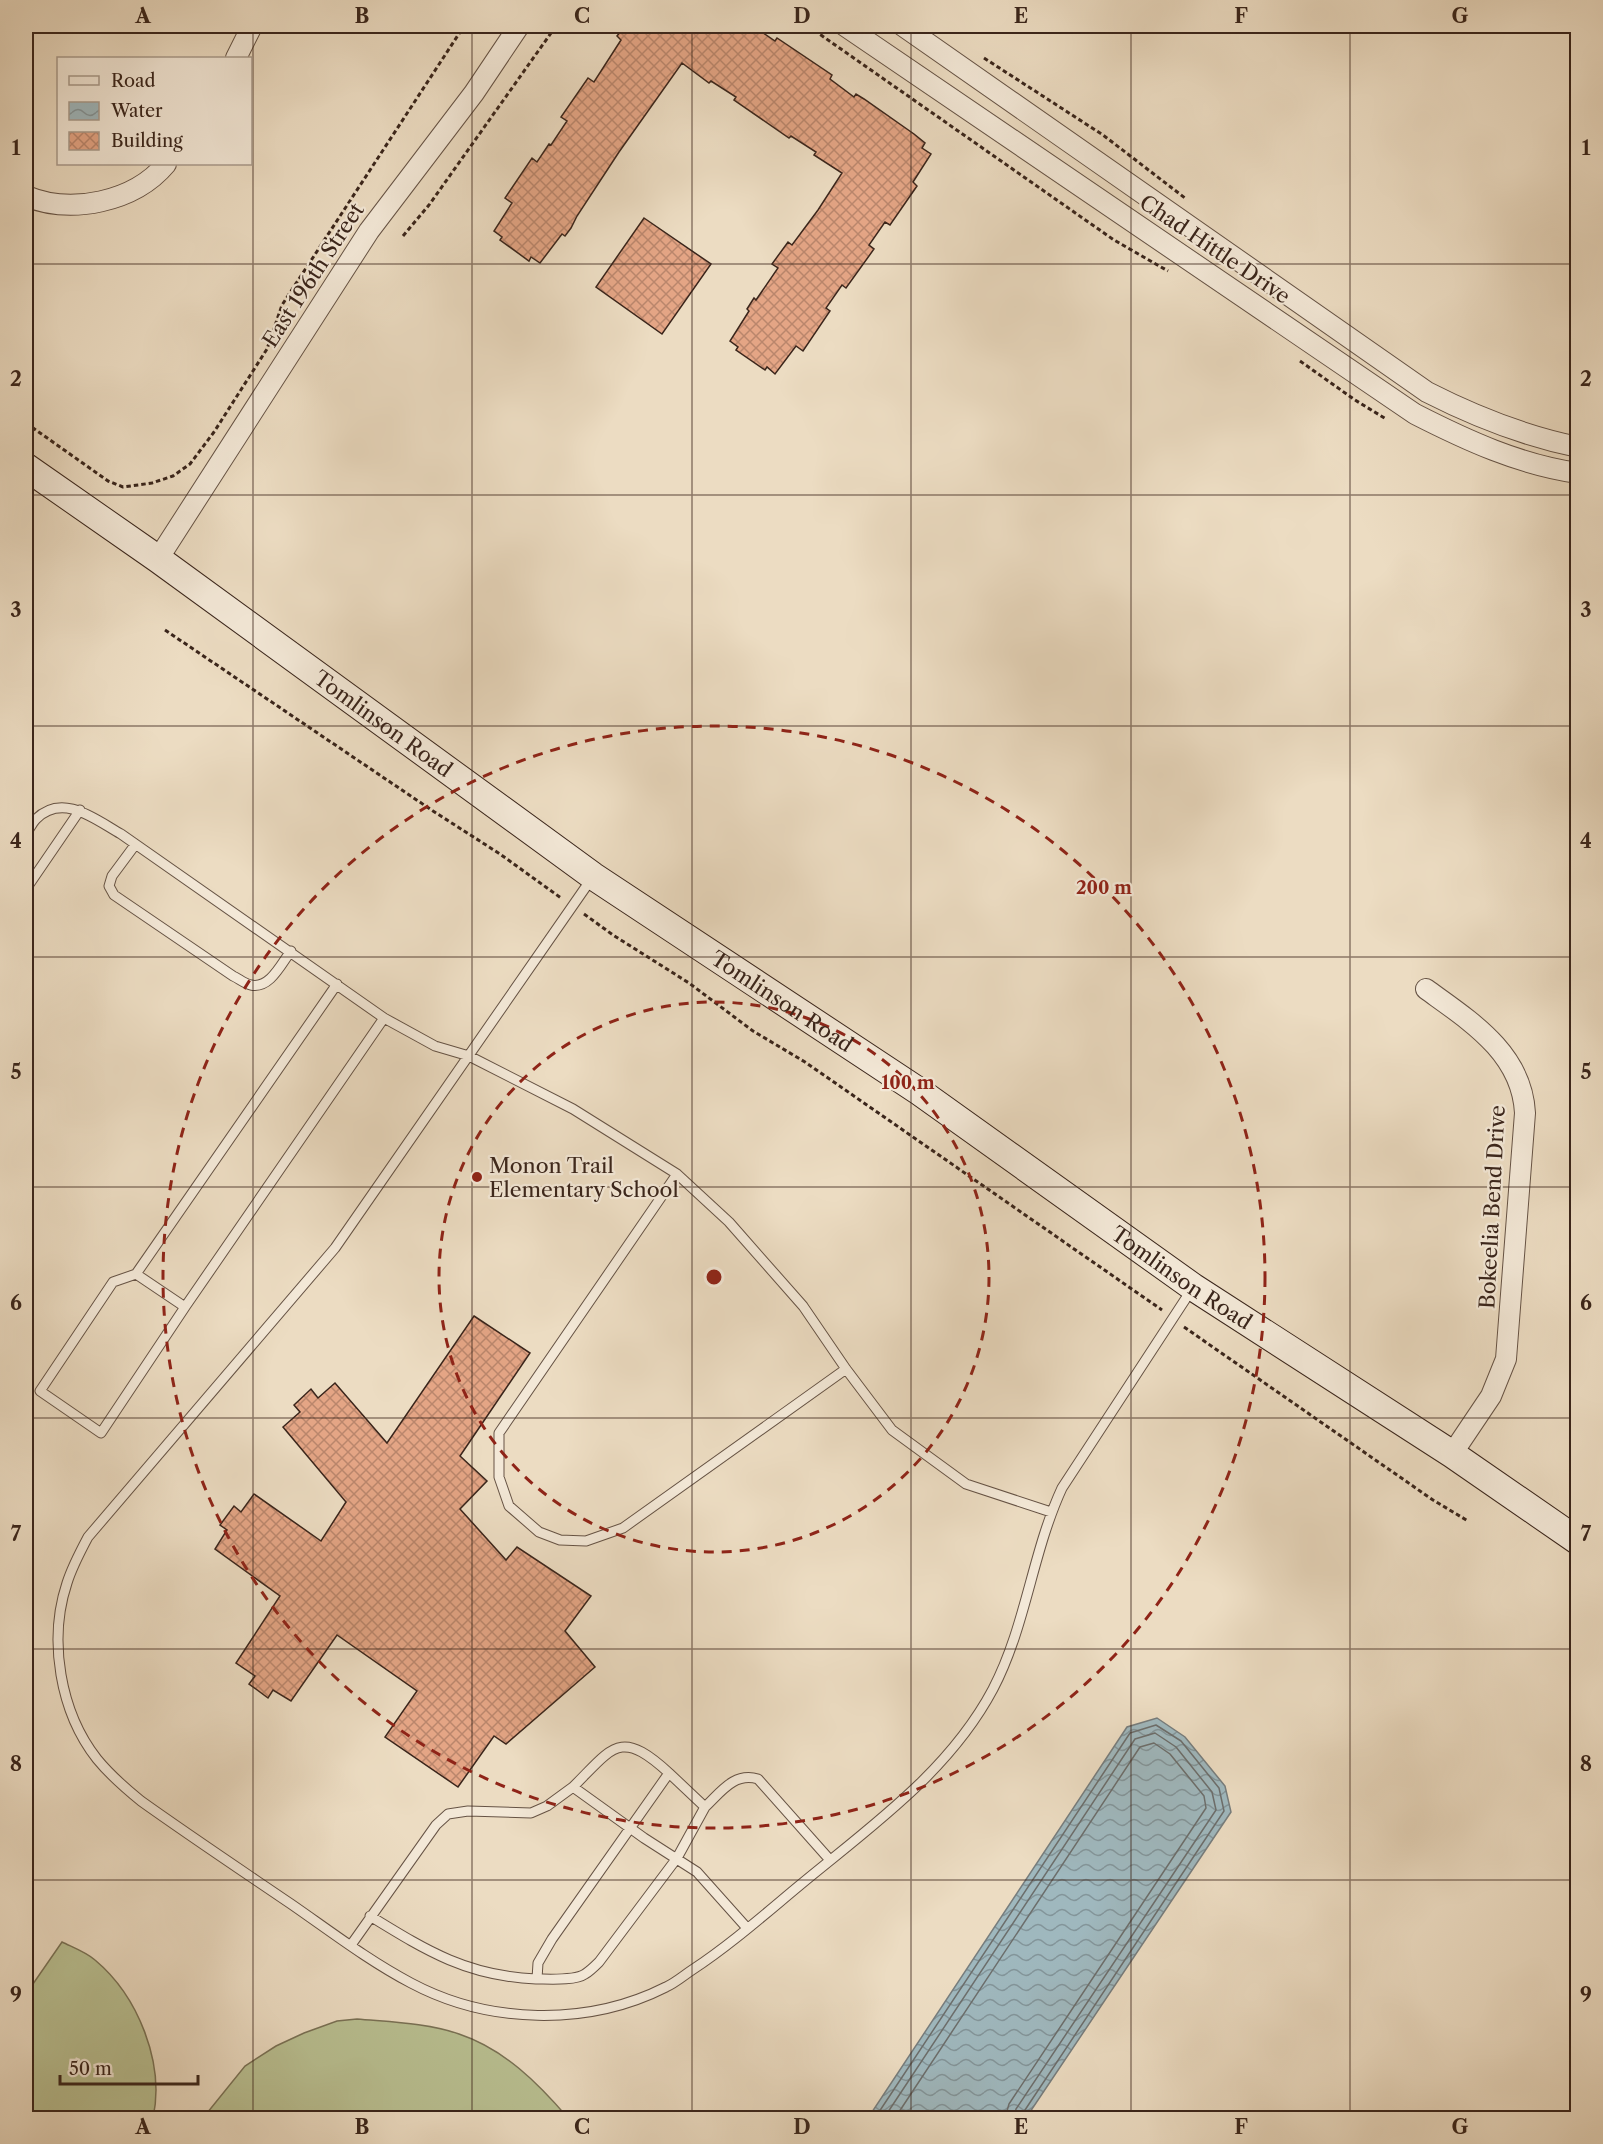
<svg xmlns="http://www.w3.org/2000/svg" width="1603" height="2144" font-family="'Libre Caslon Text',serif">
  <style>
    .grass { fill: #b9c092; stroke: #7a7256; stroke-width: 1.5 }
    .water { fill: url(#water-waves); stroke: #777d7d; stroke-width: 1.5 }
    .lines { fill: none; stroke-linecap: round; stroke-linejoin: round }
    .shore { stroke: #6c6e6c; stroke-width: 1.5 }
    .building { fill: url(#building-cross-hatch); stroke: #3a251b; stroke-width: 1.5 }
    .lane-casing { stroke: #665345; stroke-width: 11 }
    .street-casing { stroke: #665345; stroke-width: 22 }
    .secondary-casing { stroke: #3a251b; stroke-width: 29 }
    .path { stroke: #3a251b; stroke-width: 3; stroke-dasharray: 4.5 3; stroke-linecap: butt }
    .lane { stroke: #f3e8d7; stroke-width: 9 }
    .street { stroke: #f3e8d7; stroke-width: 20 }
    .secondary { stroke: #f3e8d7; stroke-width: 27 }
    .grid { fill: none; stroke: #3a251b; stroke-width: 1.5; stroke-opacity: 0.55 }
    .ring { fill: none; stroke: #8f2418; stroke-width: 3; stroke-dasharray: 10 8 }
    .poi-dot { fill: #8f2418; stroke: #f3e8d7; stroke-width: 2 }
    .labels { text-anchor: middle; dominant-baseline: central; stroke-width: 4.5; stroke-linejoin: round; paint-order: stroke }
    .street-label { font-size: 21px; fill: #3a251b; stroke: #f3e8d7 }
    .poi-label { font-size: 21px; fill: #3a251b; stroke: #f3e8d7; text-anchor: start }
    .centre { fill: #8f2418; stroke: #f3e8d7; stroke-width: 3 }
    .ring-label { font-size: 18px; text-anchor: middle; font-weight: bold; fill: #8f2418; stroke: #f3e8d7; stroke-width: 4.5; stroke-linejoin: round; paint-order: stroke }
    .neatline { fill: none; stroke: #3a251b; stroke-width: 2 }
    .grid-label { font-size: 20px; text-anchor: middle; font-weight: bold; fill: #3a251b }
  </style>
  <defs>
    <pattern id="water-waves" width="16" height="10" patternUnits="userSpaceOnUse" patternTransform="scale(1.5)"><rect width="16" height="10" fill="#9fb8be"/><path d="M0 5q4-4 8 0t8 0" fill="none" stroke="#83959a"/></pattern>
    <pattern id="building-cross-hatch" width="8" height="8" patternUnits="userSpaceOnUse" patternTransform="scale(1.5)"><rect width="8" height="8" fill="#e4a585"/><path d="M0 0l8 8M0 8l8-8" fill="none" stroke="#ba866c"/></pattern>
  </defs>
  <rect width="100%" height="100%" fill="#ecdcc2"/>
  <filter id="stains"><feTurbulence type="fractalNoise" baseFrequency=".00333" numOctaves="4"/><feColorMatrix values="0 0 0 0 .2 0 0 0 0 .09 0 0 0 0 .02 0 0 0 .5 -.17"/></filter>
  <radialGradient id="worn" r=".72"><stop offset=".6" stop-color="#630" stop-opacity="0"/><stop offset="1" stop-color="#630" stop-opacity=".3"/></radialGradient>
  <path class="grass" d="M62 1942C72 1947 86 1952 95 1960 138 1996 165 2063 153 2118H26V1994Z
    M357 2019C389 2022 428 2023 459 2034 504 2049 538 2083 568 2118H203L245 2066 276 2046 304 2033 337 2021Z"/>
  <path class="water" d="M1157 1718 1185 1737 1225 1786 1231 1812 1026 2118H868L1127 1727Z"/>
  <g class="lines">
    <path class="shore" d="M875 2118 1130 1733 1156 1725 1181 1741 1219 1788 1224 1811 1023 2113 1021 2118
      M884 2118 1135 1739 1155 1733 1176 1747 1212 1792 1216 1810 1016 2109 1014 2118
      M895 2118 1140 1747 1154 1743 1170 1754 1204 1796 1206 1808 1009 2104 1005 2118"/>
  </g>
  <path class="building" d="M625 26H753L775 41 777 38 832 75 830 79 854 97 856 94 864 99 914 134 925 143 922 148 931 154 913 182 917 186 890 225 885 222 869 245 874 249 846 288 842 285 826 308 830 311 803 351 796 346 775 374 767 367 765 370 736 350 738 347 730 341 749 311 747 309 754 298 756 300 778 268 772 264 788 242 792 245 818 210 842 173 814 155 816 152 791 136 789 138 734 100 736 97 711 81 709 83 682 63 619 152 577 216 571 228 565 236 562 234 540 263 531 257 529 261 500 240 502 237 494 231 512 203 505 198 532 158 537 162 549 144 551 145 567 121 561 117 588 78 594 82 621 40 617 36Z
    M644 218 711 264 662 334 596 287Z
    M474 1316 530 1353 460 1456 487 1481 460 1509 506 1560 517 1547 591 1596 565 1631 595 1667 506 1744 494 1736 458 1787 385 1737 417 1691 337 1635 291 1701 273 1690 268 1698 249 1684 255 1676 236 1663 280 1596 215 1549 227 1530 220 1525 234 1506 241 1512 254 1494 321 1541 346 1502 283 1427 300 1412 294 1405 311 1389 318 1398 335 1383 387 1443Z"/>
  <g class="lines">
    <defs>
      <path id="lane" d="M26 834C29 830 32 823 36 819 63 792 96 820 121 834L384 1018 435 1046 469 1056 573 1109 677 1174 729 1222 803 1306 846 1369 892 1430 966 1484 1051 1512
        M135 845 112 876 109 886 114 895 233 976C238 978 245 984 251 985 270 989 281 964 291 951
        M592 878 335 1248 88 1537C80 1552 72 1567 67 1583 48 1640 60 1712 97 1759 110 1775 125 1788 141 1801 190 1836 241 1870 291 1904 330 1931 369 1961 411 1983 488 2024 587 2027 666 1987 675 1983 683 1976 692 1970 730 1945 765 1914 800 1885 870 1827 949 1772 993 1689 1026 1626 1032 1553 1062 1488L1192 1289
        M26 889 80 810
        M337 984 136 1274 185 1307 384 1018
        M677 1174 499 1433V1477L509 1506 539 1532 560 1540 586 1541 623 1528 846 1369
        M136 1274 113 1282 40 1391 101 1433 185 1307
        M705 1807C721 1792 734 1772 758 1779L830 1860
        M370 1916C427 1951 467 1976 536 1979 548 1979 575 1981 585 1974 590 1971 595 1966 599 1962L677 1858 705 1807 669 1773
        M351 1945 436 1825 448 1814 468 1811 531 1813 547 1806 573 1787 644 1838 697 1872 747 1928
        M537 1979 538 1963 552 1939 669 1773C620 1728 613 1747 573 1787"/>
      <path id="street" d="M845 26 1415 414C1466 440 1520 465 1578 473
        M903 26 1427 392C1476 417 1524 436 1578 447
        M236 58 252 26
        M26 196C71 215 134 202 166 164
        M158 559 369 231 474 93 519 26
        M1426 989C1470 1021 1522 1053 1525 1113L1506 1359 1491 1396 1452 1454"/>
      <g id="secondary">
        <path id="s1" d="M26 467 158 559 593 876 920 1092 1193 1287 1452 1454 1578 1541"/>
      </g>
    </defs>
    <use href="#lane" class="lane-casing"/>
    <use href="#street" class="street-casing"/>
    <use href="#secondary" class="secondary-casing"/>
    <path class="path" d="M808 26 1114 240 1168 271
      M984 58 1103 135 1185 198
      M403 236 429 205 556 26
      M1300 361 1355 400 1386 419
      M26 423 108 481 123 487 152 483 173 476 190 464 214 432 267 349 282 305 464 26
      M165 630 433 811 500 854 561 898
      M584 914 613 935 689 983 753 1031 805 1062 1162 1310
      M1184 1327 1433 1500 1468 1521"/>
    <use href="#lane" class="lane"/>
    <use href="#street" class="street"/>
    <use href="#secondary" class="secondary"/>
  </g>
  <path class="grid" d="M253 26V2118M472 26V2118M692 26V2118M911 26V2118M1131 26V2118M1350 26V2118M26 264H1578M26 495H1578M26 726H1578M26 957H1578M26 1187H1578M26 1418H1578M26 1649H1578M26 1880H1578"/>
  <g class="ring">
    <circle cx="714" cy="1277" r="275"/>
    <circle cx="714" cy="1277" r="551"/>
  </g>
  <circle class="poi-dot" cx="477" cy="1177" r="6"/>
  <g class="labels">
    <g class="street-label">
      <text transform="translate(1215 249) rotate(34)">Chad Hittle Drive</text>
      <text transform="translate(313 275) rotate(-57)">East 196th Street</text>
      <text stroke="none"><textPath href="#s1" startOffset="440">Tomlinson Road</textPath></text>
      <text stroke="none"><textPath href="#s1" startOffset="926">Tomlinson Road</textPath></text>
      <text transform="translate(1492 1207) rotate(-87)">Bokeelia Bend Drive</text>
      <text stroke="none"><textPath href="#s1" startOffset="1412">Tomlinson Road</textPath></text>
    </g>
    <g class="poi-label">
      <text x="489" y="1165">Monon Trail<tspan x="489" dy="24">Elementary School</tspan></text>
    </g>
  </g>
  <circle cx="714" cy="1277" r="9" class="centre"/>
  <g class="ring-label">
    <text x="1104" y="894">200 m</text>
    <text x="908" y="1089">100 m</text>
  </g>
  <rect width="1603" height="2144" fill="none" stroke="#ecdcc2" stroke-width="66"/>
  <rect x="57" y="57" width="195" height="108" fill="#f3e8d7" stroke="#a99a8c" stroke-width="1.5"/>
  <rect x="69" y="76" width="30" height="9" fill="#f3e8d7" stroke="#a99a8c" stroke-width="1.5"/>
  <text x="111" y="87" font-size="18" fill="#3a251b">Road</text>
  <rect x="69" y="102" width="30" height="18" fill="url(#water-waves)" stroke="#a99a8c" stroke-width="1.5"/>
  <text x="111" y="117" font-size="18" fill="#3a251b">Water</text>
  <rect x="69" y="132" width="30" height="18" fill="url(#building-cross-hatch)" stroke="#a99a8c" stroke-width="1.5"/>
  <text x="111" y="147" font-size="18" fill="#3a251b">Building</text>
  <path d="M60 2075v9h138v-9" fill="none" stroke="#3a251b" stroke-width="3"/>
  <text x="69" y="2075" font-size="18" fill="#3a251b" stroke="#f3e8d7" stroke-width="4.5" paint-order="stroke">50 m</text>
  <rect x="33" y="33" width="1537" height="2078" class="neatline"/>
  <g class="grid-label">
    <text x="143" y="23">A</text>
    <text x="362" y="23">B</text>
    <text x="582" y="23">C</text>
    <text x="802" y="23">D</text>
    <text x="1021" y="23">E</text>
    <text x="1241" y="23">F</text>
    <text x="1460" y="23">G</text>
    <text x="16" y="155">1</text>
    <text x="1586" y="155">1</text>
    <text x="16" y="386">2</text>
    <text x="1586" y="386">2</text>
    <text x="16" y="617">3</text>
    <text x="1586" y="617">3</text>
    <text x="16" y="848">4</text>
    <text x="1586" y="848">4</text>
    <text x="16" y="1079">5</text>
    <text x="1586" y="1079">5</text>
    <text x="16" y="1310">6</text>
    <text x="1586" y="1310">6</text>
    <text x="16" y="1541">7</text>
    <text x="1586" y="1541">7</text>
    <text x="16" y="1771">8</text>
    <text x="1586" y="1771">8</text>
    <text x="16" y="2002">9</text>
    <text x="1586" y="2002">9</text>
    <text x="143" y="2134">A</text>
    <text x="362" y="2134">B</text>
    <text x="582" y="2134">C</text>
    <text x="802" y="2134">D</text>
    <text x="1021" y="2134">E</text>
    <text x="1241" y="2134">F</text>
    <text x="1460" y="2134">G</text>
  </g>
  <rect width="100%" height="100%" filter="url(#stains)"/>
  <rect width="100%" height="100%" fill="url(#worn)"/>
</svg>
